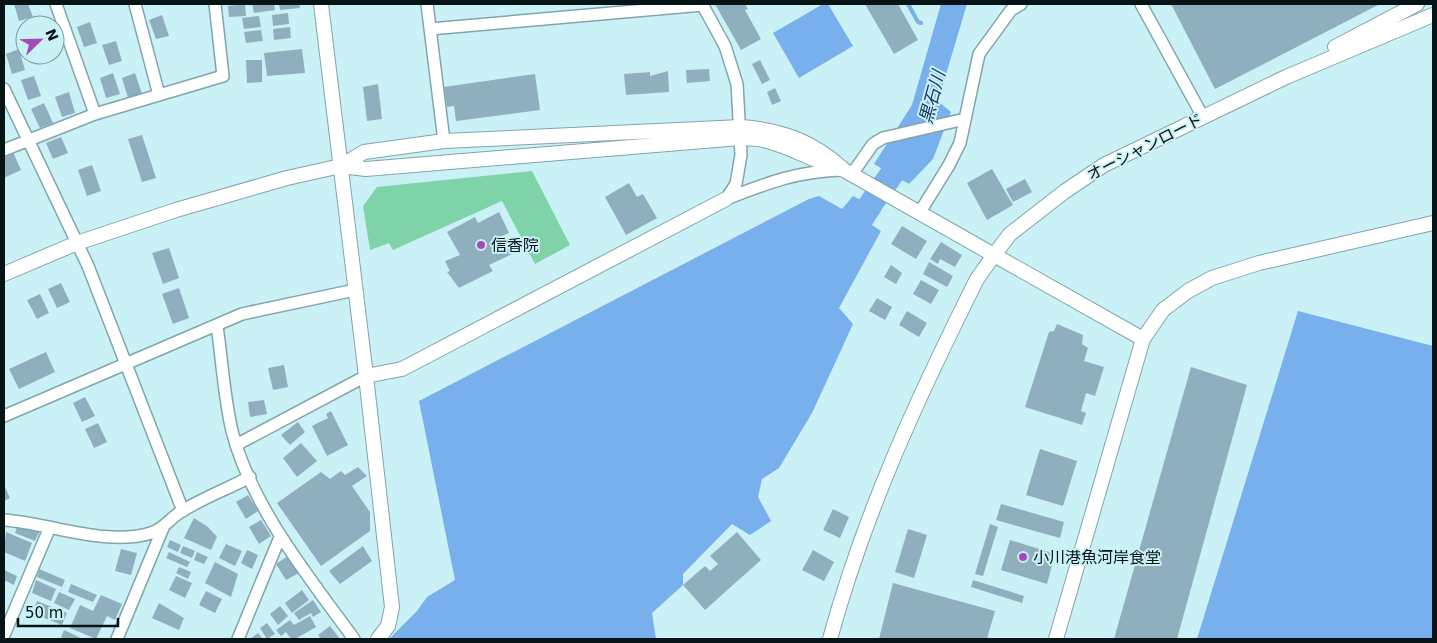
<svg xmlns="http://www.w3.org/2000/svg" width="1437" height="643" font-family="'DejaVu Sans','Noto Sans JP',sans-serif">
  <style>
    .green { fill: #7fd3a8 }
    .water { fill: #78afed }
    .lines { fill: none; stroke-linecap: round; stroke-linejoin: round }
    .stream { stroke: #78afed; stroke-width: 4 }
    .river { stroke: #78afed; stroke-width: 24 }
    .building { fill: #90afbe }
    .minor-casing { stroke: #81a5aa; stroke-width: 14 }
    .tertiary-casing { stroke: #81a5aa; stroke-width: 16 }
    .minor { stroke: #fff; stroke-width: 11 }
    .tertiary { stroke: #fff; stroke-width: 14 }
    .poi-dot { fill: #a54bb7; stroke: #caf1f6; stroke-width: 2 }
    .labels { text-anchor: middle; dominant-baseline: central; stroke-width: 4; stroke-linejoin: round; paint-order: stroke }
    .street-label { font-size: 16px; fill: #071416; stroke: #caf1f6 }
    .poi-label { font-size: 16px; fill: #071416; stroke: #caf1f6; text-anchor: start }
    .water-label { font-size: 18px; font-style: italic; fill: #143a63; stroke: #caf1f6 }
  </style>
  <rect width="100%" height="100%" fill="#caf1f6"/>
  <path class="green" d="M532 171 570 245 535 264 502 201 393 250 389 243 370 250 363 206 377 187Z"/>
  <path class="water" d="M823 4H828L853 46 799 78 773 33Z
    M941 4H967L938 101 951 112 933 159 909 184 874 164 912 105Z
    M819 196 842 209 853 196 881 211 872 225 881 231 839 308 853 324 812 413 779 468 762 479 758 497 771 521 750 535 732 524 683 574V585L652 613 656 639H389L417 611 427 597 455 580 419 401 809 199Z
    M1298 311 1433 346V639H1197Z"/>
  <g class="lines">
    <path class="stream" d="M908 4 918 22 921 23"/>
    <path class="river" d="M870 205 911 147"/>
  </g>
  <path class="building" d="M14 4H28L33 17 19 21Z
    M245 4 246 16 229 17 228 6Z
    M252 4H274L275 10 254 13Z
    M279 4H299L300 8 280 10Z
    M715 4H745L748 9 745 10 761 39 741 50Z
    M865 4H898L918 40 894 54Z
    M1171 4H1380L1215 89Z
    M288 13 289 24 273 26 272 15Z
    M162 15 169 36 156 39 149 20Z
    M259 16 261 27 244 29 242 18Z
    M90 22 97 43 84 47 77 27Z
    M290 27 291 38 274 40 273 29Z
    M261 30 263 41 246 43 244 32Z
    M116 41 122 61 109 65 102 45Z
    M19 49 25 70 12 74 6 54Z
    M302 49 305 73 267 76 264 53Z
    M246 60H262V82L247 83Z
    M760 60 770 80 762 84 752 64Z
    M709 69 710 81 687 83 686 70Z
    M668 71 669 92 626 95 624 74 650 72V76Z
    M113 73 120 94 106 98 100 78Z
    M135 73 142 94 128 98 122 78Z
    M535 74 540 110 456 121 454 106 447 107 444 87Z
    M34 76 41 96 28 100 21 80Z
    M378 84 382 119 367 121 363 87Z
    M775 88 781 101 772 105 767 92Z
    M69 92 75 113 62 117 55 97Z
    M44 103 53 123 40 128 31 109Z
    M142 135 156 178 142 182 128 139Z
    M61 137 68 153 53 159 46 143Z
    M13 152 21 170 4 178V156Z
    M92 165 101 191 87 196 78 170Z
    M992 169 1013 205 987 220 967 183Z
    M1025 179 1032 192 1013 202 1006 189Z
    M629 183 637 197 643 194 657 218 626 235 605 197Z
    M499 212 509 233 502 236 512 254 489 265 493 271 459 288 447 272 450 271 445 261 460 255 447 232 475 217 478 223Z
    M902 226 927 241 916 259 891 244Z
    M941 242 962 255 955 267 940 259 938 264 930 259Z
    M169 248 179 278 163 284 152 253Z
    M929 262 953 276 947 287 923 274Z
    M891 265 902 273 896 284 884 277Z
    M921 280 939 290 931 304 913 294Z
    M61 283 70 302 57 308 48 289Z
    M179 288 189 318 173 324 162 294Z
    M40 294 49 313 37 319 27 300Z
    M877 298 892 307 885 320 869 311Z
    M907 311 927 323 919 337 899 325Z
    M1057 324 1083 335 1082 344 1088 348 1084 361 1104 367 1095 396 1086 393 1081 411 1086 413 1082 425 1025 407 1049 332 1054 331Z
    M46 352 55 372 19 389 9 369Z
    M284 365 288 387 273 390 268 368Z
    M1191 367 1247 385 1177 639H1114Z
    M85 397 95 416 82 422 73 403Z
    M264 400 267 414 250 417 248 402Z
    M331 411 348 445 327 456 312 426 328 418 326 414Z
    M298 422 305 432 290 445 281 435Z
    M98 423 107 442 94 448 85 429Z
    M301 443 317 461 297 477 283 458Z
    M1040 449 1077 461 1063 506 1026 495Z
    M358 467 367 476 352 486 370 512V531L321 566 277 503 321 472 330 479 341 471 345 475Z
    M4 485 10 498 4 501Z
    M248 495 258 511 246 519 236 502Z
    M1001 504 1064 522 1060 538 996 520Z
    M833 509 849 517 840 538 823 530Z
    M194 518 208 527 217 537 211 550 184 538Z
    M261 520 271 536 259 544 249 527Z
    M18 524 41 529 35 541 15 533Z
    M990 524 998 527 983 576 975 574Z
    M908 529 927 535 914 578 895 572Z
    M6 532 32 543 25 561 4 552Z
    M737 532 761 560 705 610 683 585 705 566 710 571 718 564 710 556Z
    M170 540 181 545 178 552 167 547Z
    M1010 540 1055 554 1047 584 1001 570Z
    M226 544 242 551 235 566 219 558Z
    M183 546 195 551 192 558 180 553Z
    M363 546 372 561 340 584 329 571Z
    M121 549 137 553 131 575 115 571Z
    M247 550 258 555 252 569 241 563Z
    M813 550 834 562 824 581 802 570Z
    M169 552 190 562 187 567 166 558Z
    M197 552 208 557 204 564 194 560Z
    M288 556 299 573 286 580 276 564Z
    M215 562 238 574 231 597 205 583Z
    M179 567 191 572 188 579 176 573Z
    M39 569 65 580 62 587 37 577Z
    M4 570 17 576 14 585 4 580Z
    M176 576 192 583 185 598 169 590Z
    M36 580 56 589 51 601 32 593Z
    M973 580 1024 596 1022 603 971 587Z
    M893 583 995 611 987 639H879Z
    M71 584 97 595 93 602 68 592Z
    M302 590 309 600 292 613 285 603Z
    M206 591 222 599 215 613 199 605Z
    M59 592 75 599 69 610 54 603Z
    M101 595 122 604 115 620 107 616 96 639 70 628 80 605 93 611Z
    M313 600 321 612 313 617 311 613 299 620 294 613Z
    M37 601 67 613 62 625 32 613Z
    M159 603 184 618 179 630 152 618Z
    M280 606 288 616 278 625 270 614Z
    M310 616 316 627 295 639H291L286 632 281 636 276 630 290 620 294 625Z
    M267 623 275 634 267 639 260 628Z
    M330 626 340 639H321L318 635Z
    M64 630 83 639H65L61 637Z
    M258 633 263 639H250Z"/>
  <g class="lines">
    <defs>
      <path id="minor" d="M56 4 95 114
        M135 4 159 95
        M427 4 444 141
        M702 4 725 46 737 84 741 155 736 184 726 199
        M1141 4 1203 117
        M430 29 703 5
        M4 89 88 266 183 511
        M4 150 95 114 223 76 215 4
        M852 174 873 144 883 138 965 119
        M726 199C768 183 794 172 840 170
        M920 212 949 165 960 143 979 54 1011 10 1021 4
        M217 326C222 360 224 397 232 431 251 506 309 577 354 639
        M4 416 242 314 355 290
        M236 445 366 376
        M4 520C49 523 107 547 151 533 164 529 170 518 182 511 203 498 227 489 250 477
        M4 635 50 527
        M117 639 163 528
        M238 639 280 537"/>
      <path id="tertiary" d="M321 4 366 376
        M1335 47 1417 4
        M341 166 364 152 444 141 741 127C781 130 812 141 842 168
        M4 274 77 243 176 210 287 178 341 166 366 169 740 138C749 139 759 138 767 141 794 148 817 163 844 170L994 255 1010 234 1064 192 1104 165 1286 77 1433 15
        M378 639 388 626 392 607 366 376 402 369 726 199
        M830 639C865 511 918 397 977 279L994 255 1143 339
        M1056 639 1143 339 1163 310 1188 291 1212 278 1259 263 1433 223"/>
    </defs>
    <use href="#minor" class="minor-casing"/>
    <use href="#tertiary" class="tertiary-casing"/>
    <use href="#minor" class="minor"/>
    <use href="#tertiary" class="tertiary"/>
  </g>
  <g class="poi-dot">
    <circle cx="481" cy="245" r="5"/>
    <circle cx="1023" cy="557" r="5"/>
  </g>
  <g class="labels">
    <g class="street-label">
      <text transform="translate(1145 147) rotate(-27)">オーシャンロード</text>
    </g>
    <g class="poi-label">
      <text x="491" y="245">信香院</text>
      <text x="1033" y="557">小川港魚河岸食堂</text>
    </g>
    <g class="water-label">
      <text transform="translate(932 97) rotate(-75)">黒石川</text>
    </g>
  </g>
  <rect width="1437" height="643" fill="none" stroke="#071416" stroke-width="10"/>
  <g transform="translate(40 40) rotate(67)"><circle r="24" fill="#caf1f6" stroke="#7c999c"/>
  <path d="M0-4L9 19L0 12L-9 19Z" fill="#a54bb7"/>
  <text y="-8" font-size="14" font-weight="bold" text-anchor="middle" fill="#071416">N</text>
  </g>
  <path d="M18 618v8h100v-8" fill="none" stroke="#071416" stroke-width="2.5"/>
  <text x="25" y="618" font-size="15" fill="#071416" stroke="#caf1f6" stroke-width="4" paint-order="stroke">50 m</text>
</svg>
